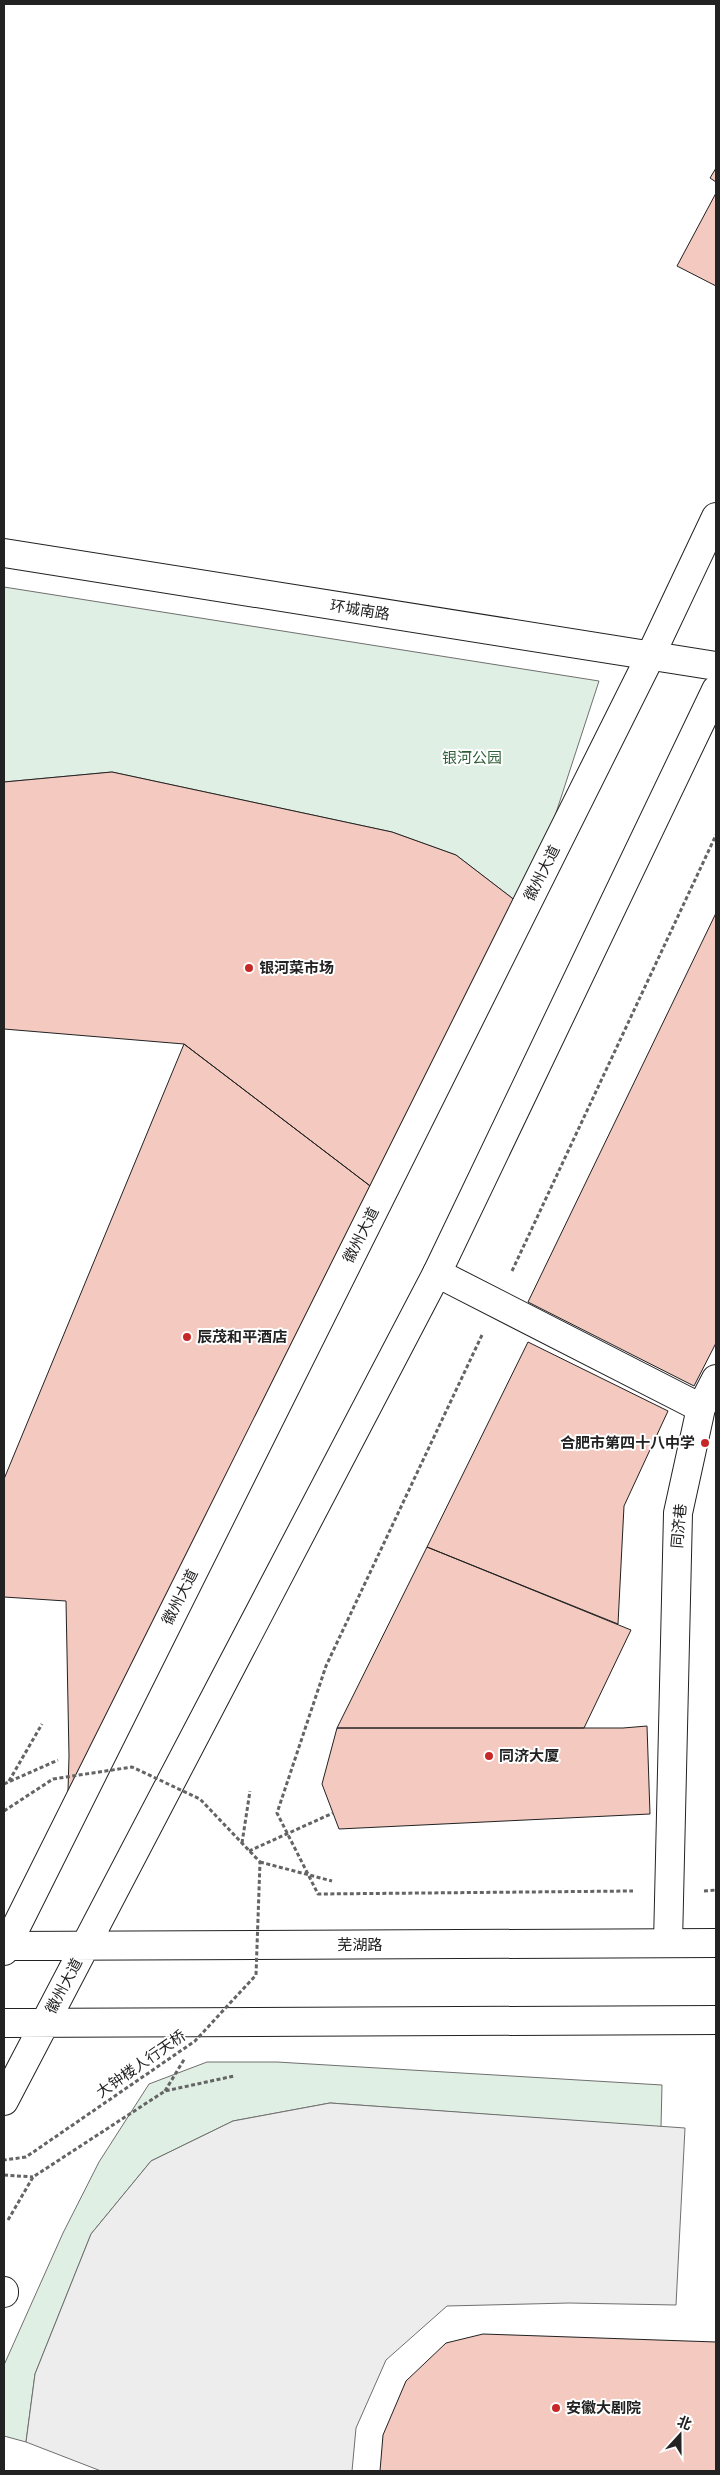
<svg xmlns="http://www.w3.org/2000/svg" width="720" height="2475" font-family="'Nunito Sans','Noto Sans SC',sans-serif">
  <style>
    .green { fill: #e0efe3; stroke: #6f6f6f }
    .parking { fill: #ededed; stroke: #6f6f6f }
    .building { fill: #f3c9c0; stroke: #222 }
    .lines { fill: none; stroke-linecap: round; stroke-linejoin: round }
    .minor-casing { stroke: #222; stroke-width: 30 }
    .major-casing { stroke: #222; stroke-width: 30 }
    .path { stroke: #646464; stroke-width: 3; stroke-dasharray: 4 2.5; stroke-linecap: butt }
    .minor { stroke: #fff; stroke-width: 28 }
    .major { stroke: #fff; stroke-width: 28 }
    .path-bridge { stroke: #646464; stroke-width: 3; stroke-dasharray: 4 2.5; stroke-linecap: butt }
    .poi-dot { fill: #c62828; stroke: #fff; stroke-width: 2 }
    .labels { text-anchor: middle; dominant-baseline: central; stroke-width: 4; stroke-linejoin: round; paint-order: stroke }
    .street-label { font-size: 15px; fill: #222; stroke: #fff }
    .park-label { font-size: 15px; fill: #2f5e38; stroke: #fff }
    .poi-label { font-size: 15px; font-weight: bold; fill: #222; stroke: #fff; text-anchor: start }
  </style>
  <rect width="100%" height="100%" fill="#fff"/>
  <path class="green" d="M4 587 599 681 525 908 456 855 392 832 112 772 4 782Z
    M207 2062H277L662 2085 661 2127 330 2103 233 2121 151 2161 91 2234 35 2374 26 2442 4 2436V2365L63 2233 99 2162 149 2084Z"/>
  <path class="parking" d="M330 2103 685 2128 676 2305 569 2303 447 2306 386 2360 356 2428 352 2471H101L26 2442 35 2374 91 2234 151 2161 233 2121Z"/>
  <path class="building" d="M716 168V182L710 178Z
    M716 193V286L677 266Z
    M112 772 392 832 456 855 525 908 382 1195 184 1044 4 1029V782Z
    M716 913V1343L694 1386 528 1302Z
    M184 1044 382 1195 67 1825 69 1756 66 1601 4 1597V1479Z
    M528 1342 668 1411 624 1506 618 1624 427 1547Z
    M427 1547 631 1630 584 1728H337Z
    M647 1726 650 1814 339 1829 322 1784 337 1728H623Z
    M483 2334 716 2342V2471H380L383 2435 406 2381 446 2343Z"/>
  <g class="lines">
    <defs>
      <path id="minor" d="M4 553 716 666
        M437 1273 701 1408 678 1513 668 1943
        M701 1408 716 1379
        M4 2291V2293"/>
      <path id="major" d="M4 1946 716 1943
        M4 1951 645 667 716 517
        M4 2023 716 2020
        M4 2101 437 1273 716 690"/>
    </defs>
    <use href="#minor" class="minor-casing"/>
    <use href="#major" class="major-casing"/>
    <path class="path" d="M512 1271 716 835
      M482 1335 326 1666 277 1813 318 1894 633 1891
      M9 1781 42 1724
      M4 1784 58 1760
      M242 1843 250 1791
      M249 1851 333 1813
      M260 1862 332 1881
      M704 1891 716 1890
      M165 2091 185 2058
      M4 2175 33 2177
      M8 2220 33 2177 165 2091 234 2076"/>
    <use href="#minor" class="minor"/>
    <use href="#major" class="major"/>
    <path class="path-bridge" d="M4 1811 53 1779 132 1767 200 1799 260 1862 256 1975 195 2041 26 2157 4 2160"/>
  </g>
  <g class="poi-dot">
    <circle cx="249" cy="968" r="5"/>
    <circle cx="187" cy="1337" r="5"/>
    <circle cx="705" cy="1443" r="5"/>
    <circle cx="489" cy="1756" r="5"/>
    <circle cx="556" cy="2408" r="5"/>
  </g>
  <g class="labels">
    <g class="street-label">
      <text transform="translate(360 610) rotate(9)">环城南路</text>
      <text transform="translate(542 873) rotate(-63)">徽州大道</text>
      <text transform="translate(361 1235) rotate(-63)">徽州大道</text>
      <text transform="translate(679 1526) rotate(-85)">同济巷</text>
      <text transform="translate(180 1597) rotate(-63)">徽州大道</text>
      <text x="360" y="1945">芜湖路</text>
      <text transform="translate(64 1986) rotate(-62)">徽州大道</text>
      <text transform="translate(141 2064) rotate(-35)">大钟楼人行天桥</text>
    </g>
    <g class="park-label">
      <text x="472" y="758">银河公园</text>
    </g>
    <g class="poi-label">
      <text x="259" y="968">银河菜市场</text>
      <text x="197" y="1337">辰茂和平酒店</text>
      <text x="695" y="1443" text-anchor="end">合肥市第四十八中学</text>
      <text x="499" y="1756">同济大厦</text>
      <text x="566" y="2408">安徽大剧院</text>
    </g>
  </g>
  <rect width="720" height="2475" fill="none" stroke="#222222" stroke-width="10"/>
  <g transform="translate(680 2435) rotate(21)" stroke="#ffffff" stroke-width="4" paint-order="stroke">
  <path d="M0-4L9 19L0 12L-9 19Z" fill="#222222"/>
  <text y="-8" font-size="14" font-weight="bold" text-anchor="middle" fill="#222222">北</text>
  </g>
</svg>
